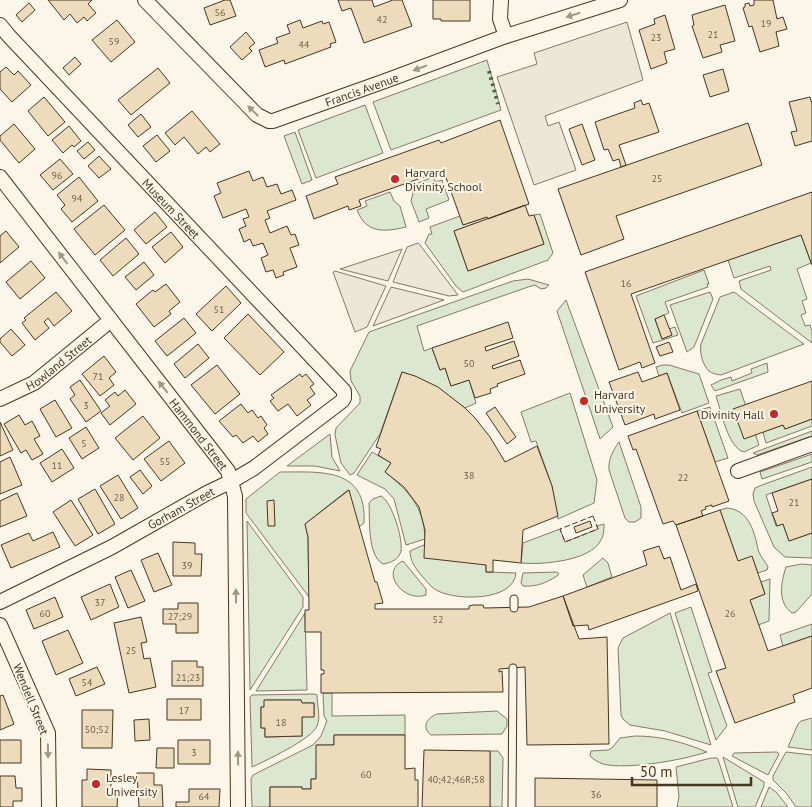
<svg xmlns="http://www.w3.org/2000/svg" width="812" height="807" font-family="'PT Sans',sans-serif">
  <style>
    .green { fill: #dce7d0; stroke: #887966; fill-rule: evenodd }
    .parking { fill: #ede7d9; stroke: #887966 }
    .building { fill: #ecdcbc; stroke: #4a3520 }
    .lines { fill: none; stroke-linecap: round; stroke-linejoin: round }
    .service-casing { stroke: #4a3520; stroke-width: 9 }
    .minor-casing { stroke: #4a3520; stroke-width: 16 }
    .service { stroke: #fbf6e9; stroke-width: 7 }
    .minor { stroke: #fbf6e9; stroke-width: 14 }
    .hedge { stroke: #436837; stroke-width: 4; stroke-dasharray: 2.5 4; stroke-linecap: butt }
    .fence { stroke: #4a3520; stroke-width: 1; stroke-dasharray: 6 2.5; stroke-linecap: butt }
    .oneway { fill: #a29684 }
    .poi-dot { fill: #c62828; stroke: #fbf6e9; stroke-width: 2 }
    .labels { text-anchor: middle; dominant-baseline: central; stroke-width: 4; stroke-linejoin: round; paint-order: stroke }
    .number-label { font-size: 10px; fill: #725f47 }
    .street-label { font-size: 12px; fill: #4a3520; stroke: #fbf6e9 }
    .poi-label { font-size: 12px; fill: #4a3520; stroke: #fbf6e9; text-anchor: start }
  </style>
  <rect width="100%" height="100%" fill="#fbf6e9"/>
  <path class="green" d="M487 60 501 110 391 150 373 102Z
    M365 105 383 153 316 178 298 130Z
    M295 132 312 180 302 184 284 136Z
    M433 177 435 182 442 180 449 200 426 209 429 218 419 222 411 201 413 193 411 186Z
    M390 192 394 201 400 206 406 227C385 232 366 234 357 210L367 206 365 201Z
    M540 214 553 253 548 260 463 292 456 286 425 243 429 234H432L430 227 460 216 463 225 487 217 488 219 454 231 468 271 544 244 534 215Z
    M801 235 811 263 797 269 807 299 802 301 806 313 801 315 805 326 810 325 812 331V343L741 289 739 281 771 270 770 266 734 278 728 260Z
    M704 270 709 284H707L708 287 665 302 669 313 655 319 662 339 672 335 669 329 675 327 678 335 653 343 636 296Z
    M528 279 549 285 546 288 541 289 535 285 528 287 417 326 424 351 432 348 440 370 445 368 451 386 469 380 476 403 465 408C445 393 426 380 402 372L380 434 354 473 350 475 341 463 335 435 336 428 360 403V396L351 381 350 371 369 332 513 281Z
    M710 292 713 299 694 347 687 352 670 305Z
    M734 292 801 342 804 344 721 375C717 374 712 374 709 371 703 366 699 352 701 344L720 297Z
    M566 300 613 427 600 439 557 311Z
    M767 363 768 372 715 391 711 385 721 380 731 377 732 381 752 373 751 369Z
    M663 365H669L699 374 709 403 682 413 667 373 659 376 656 367Z
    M740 389 759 445 744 452C728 448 721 411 716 396Z
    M570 393 597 480 594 503 558 519 552 486 536 441 531 442 521 412Z
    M710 407 728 458 715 462 697 411Z
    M812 419V426L766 443 763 432 783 425 785 429Z
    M812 431V436L757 455 753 453Z
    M330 434 332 457 340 471 315 466H287Z
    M619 442 641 507V518L635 522H629L625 518 609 470C608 459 613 451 619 442Z
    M372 452 391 463 385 472C409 491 424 507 425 539L406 545 394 499 385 489 357 475Z
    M812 454V462L762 479 760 472Z
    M812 467V479L766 495 776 526 783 524 789 541 812 533V558L785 557 774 547 754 501 753 494 755 488 762 485Z
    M280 472C321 472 367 467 364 523L359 527 348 490 305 524 308 537 309 597 246 513V499Z
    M381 496C392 502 403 538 401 551 399 559 391 563 383 564 367 555 370 520 369 503L373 499Z
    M727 508C749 510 754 531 758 549 759 555 765 561 768 567L767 570 758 573 752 557 738 561 720 510Z
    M247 521 303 597V607L250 690Z
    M604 524C604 529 604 535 601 540 591 561 542 565 521 563L523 543 560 529 565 542 598 529 597 526Z
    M426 544 486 565V572L516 573C514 601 458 601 438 591 431 588 426 580 421 575 415 568 410 560 410 551Z
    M603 558 608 563 612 577 587 587 583 575Z
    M403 561 426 589V595C404 603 379 572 403 561Z
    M802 564 812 565V594L796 612 792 613C777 602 781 583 786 567Z
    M557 572 559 574 557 576C546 583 536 587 523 586L521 583 523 573Z
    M770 579 769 621 758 625 750 600 765 594 761 582Z
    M691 607 712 672 708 673 727 726 716 740 675 613Z
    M305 613 307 690 256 691Z
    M670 613 711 745 665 731 630 725 623 719 621 715 618 648 623 638Z
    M812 624V636L783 646 780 635Z
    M323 693H332V716L405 715V735H334V745H317L316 779H311V789H302V787H270V807H252L251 779 253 775 313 745 321 736 327 721 324 716Z
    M314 694 317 695C317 704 321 718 317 726 312 739 265 761 252 767L250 697 252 695ZM265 700H301L302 703H314V716L302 717V736L265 737V728H261V707H264Z
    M497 711 507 719V726L502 734 431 735C421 727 427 718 437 714Z
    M812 718V750L788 747 798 724 801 721Z
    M635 736C661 736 683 742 707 752 683 760 627 770 603 764 598 762 594 760 590 756L591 751 608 750 612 748 620 738Z
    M490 751H498L503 758 502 807H490Z
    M777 752 779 754 768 775 732 756 734 753Z
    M786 752 812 755V807H796L787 794 773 780V776Z
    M723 757 764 782V786L755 807H738Z
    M711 758H717L718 759 733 807H677L679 797 676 767Z
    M769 787 776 792 788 807H761Z"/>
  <path class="parking" d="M627 22 643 80 545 116 548 126 559 122 576 170 534 185 497 77 537 64 534 53Z
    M418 243 420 245 458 295 449 296 393 282 407 247Z
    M402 249 388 281 340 269Z
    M335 271 386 286 367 327 355 332 333 272Z
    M391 287 444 300 373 326Z"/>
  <path class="building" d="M48 0H92L88 4 96 13 87 21 84 17 77 23 70 14 64 20Z
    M225 0H230L236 16 210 25 204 8Z
    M338 0H372L374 7 393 0H402L412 26 364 43 351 8 342 11Z
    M433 0H470V21H441V19H433Z
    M754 0H773L777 19 783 17 787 29 776 32 779 46 760 52 752 26 749 27 743 8 745 7V4L749 3 750 6 754 5Z
    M29 3 35 10 22 22 16 15Z
    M725 5 735 41 720 45 722 52 703 58 692 26 694 25 692 15Z
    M665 15 675 49 664 52 667 63 651 69 639 30 655 24 654 19Z
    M117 20 135 42 111 62 92 40Z
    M300 20 303 28 322 21 323 24 329 22 336 42 330 44 331 47 285 64 284 60 265 67 259 50 278 43 276 38 290 33 287 25Z
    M246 32 255 43 249 48 252 51 242 60 230 47Z
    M75 57 81 64 69 75 63 68Z
    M6 67 14 75 18 71 31 85 12 102 0 89V72Z
    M158 68 170 83 131 115 118 100Z
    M723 69 729 91 710 97 703 75Z
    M44 97 65 122 48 136 28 111Z
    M810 97 812 104V141L795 146 791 132 797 131 789 102Z
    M641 100 643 105 649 103 659 132 619 145 626 165 621 167 619 159 613 161 608 149 604 150 595 122 635 108 634 103Z
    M192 111 220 144 210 152 206 147 198 154 184 137 175 145 165 133Z
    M141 114 151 127 138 137 128 125Z
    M500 120 529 204 488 219 487 217 463 225 445 175 440 177 438 172 359 200 361 206 349 210 348 206 314 219 306 196 338 184 335 177 439 140 441 143Z
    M748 123 762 165 616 216 624 239 581 255 558 189Z
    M14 124 35 149 19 163 0 140V136Z
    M582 124 595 160 582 165 569 129Z
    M69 126 81 141 74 147 72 145 63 153 52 140Z
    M157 135 170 151 156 162 143 146Z
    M88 142 95 150 84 159 77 151Z
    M99 156 111 169 99 178 88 166Z
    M60 159 73 174 53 190 40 175Z
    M249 171 253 181 263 177 267 187 277 184 281 194 292 190 296 200 267 211 270 218 265 220 270 233 287 226 291 235 295 234 299 245 290 248 297 267 283 272 284 275 276 278 273 270 266 272 261 258 268 255 263 243 253 246 250 239 244 242 239 229 246 226 243 219 249 217 246 209 223 218 214 196 221 193 217 183Z
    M79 177 98 201 72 222 61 209 65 205 57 195Z
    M812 192V265L801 235 631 294 655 363 642 368 640 362 619 370 585 272Z
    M104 205 125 230 95 255 74 229Z
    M525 205 529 216 534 215 544 244 468 271 454 231Z
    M155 212 167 227 146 244 134 230Z
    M6 231 19 247 0 263V236Z
    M171 232 183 247 165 263 152 247Z
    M126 238 139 254 113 276 100 260Z
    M31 261 45 278 20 299 6 282Z
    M144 262 154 275 136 290 125 277Z
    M166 284 180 302 169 311 171 314 154 327 136 304 153 290 155 292Z
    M226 286 241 303 212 331 196 314Z
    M56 292 72 311 54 326 48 318 44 322 49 328 35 340 22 323 26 320 24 318Z
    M248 314 284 352 260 375 224 338Z
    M664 315 672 335 662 339 655 319Z
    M184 318 196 333 167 356 155 341Z
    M508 322 513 338 485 347 486 351 514 341 519 356 492 366 493 369 520 360 525 374 497 384 498 386 490 389 491 393 475 398 469 380 451 386 445 368 440 370 432 348Z
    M11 329 25 345 12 356 0 342V339Z
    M669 342 673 352 660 356 656 347Z
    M198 344 209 358 185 378 174 364Z
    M104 356 116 372 109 378 114 385 100 396 82 374Z
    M217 365 240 394 215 414 191 385Z
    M402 372 415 376 438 387 465 408 475 418 490 437 505 462 537 446 552 486 558 516 523 530 521 563 493 560V572H486V565L424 558 425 530 419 507 404 487 385 472 391 463 378 455 381 449 376 447Z
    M638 372 642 382 667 373 680 410 655 419 654 414 625 425 609 382Z
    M300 374 302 377 306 374 314 384 310 387 315 394 307 400 311 405 297 416 288 404 278 411 270 401 274 398 271 395Z
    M80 380 101 411 86 422 70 399 75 395 70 387Z
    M812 381V419L785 429 783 425 744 439 733 409Z
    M125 390 136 404 110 425 101 413 110 406 105 400 115 392 118 396Z
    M55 400 72 428 56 437 40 409Z
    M241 404 248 413 252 410 258 418 261 416 267 425 264 428 268 434 258 442 253 436 243 443 236 435 233 437 219 421Z
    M495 407 516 437 507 444 486 413Z
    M697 411 729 501 712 507V505L705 507 706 509 701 511 703 516 676 525 673 521 663 524 636 449 633 450 628 436Z
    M19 415 25 425 32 421 40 436 34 439 43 454 32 460 26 450 21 453 4 424Z
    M143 416 160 438 133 460 115 438Z
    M0 422 13 450 0 456Z
    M86 427 99 448 82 459 69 438Z
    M169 441 185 463 161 481 144 459Z
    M62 449 74 468 52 482 40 463Z
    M10 457 22 485 0 494V462Z
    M140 470 152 486 143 494 130 477Z
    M118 475 138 508 121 519 100 486Z
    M812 479V533L789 541 783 524 777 526 772 513 778 511 772 493Z
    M95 489 115 524 98 534 78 499Z
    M349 490 375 582H377L383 603 375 604V609H469V606L473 605H483L484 608 529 607 563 596 579 639 607 637 609 744 527 745 525 667 499 669V672L502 671 503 692 321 693V674H324V670H321V632H305V610H309L308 537 305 524Z
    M17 493 27 516 0 527V501Z
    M71 500 93 535 75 546 53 512Z
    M274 500 275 526H268L267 501Z
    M720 510 738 561 752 556 765 594 750 600 768 651 812 636V688L793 695 795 702 735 723 716 671 726 668 676 525Z
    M590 521 592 527 576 533 574 527Z
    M53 532 60 547 11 568 1 545 29 533 33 541Z
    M173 542 195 543V554H202L201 576H173Z
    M659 546 664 559 670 557 681 590 696 584 698 591 589 630 588 625 573 626 563 596 647 565 643 551Z
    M158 553 172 585 154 592 141 560Z
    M131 570 145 601 128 608 115 577Z
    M110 584 119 607 91 620 81 597Z
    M55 597 63 617 34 629 26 610Z
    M178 603H198V633H176V624H163V609H178Z
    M141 617 147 642 141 643 144 659 150 658 156 687 129 693 114 623Z
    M68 630 83 663 56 675 42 641Z
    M172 661H197V667H203V686H172Z
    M97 667 105 684 76 696 69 679Z
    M3 695 14 724 0 730V696Z
    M167 699H201V720H167Z
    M264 700H301L302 703H314V717H302V736L265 737V728H261V707H264Z
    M82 710H113L112 748H82Z
    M149 719 150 740 135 741 134 720Z
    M334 735H405V769L415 768V780H418V807H270V787H302V789H311V779H316V745H334Z
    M0 740H21V763H0Z
    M178 740H210V764H178Z
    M157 748H174V768H156Z
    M424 750 490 751V807H422Z
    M87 769 111 770V789H118L117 807H82V780H87Z
    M137 773H154V785H162L163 807H139Z
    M0 776H15L16 788H22V801H13V807H0Z
    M535 778 657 780V807H535Z
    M189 789H220L219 807H176V802H189Z"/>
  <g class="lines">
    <defs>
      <path id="service" d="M514 599V608
        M512 807 513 668"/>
      <g id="minor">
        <path id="s1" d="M145 0 257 115 269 121H273L385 81 506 36 620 0"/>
        <path d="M501 0 500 19 506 36"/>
        <path id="s2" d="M0 25 9 36 344 391V398L342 401 254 468 232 481 207 493 112 547 0 602"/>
        <path id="s3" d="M0 177 228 471 235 496 238 807"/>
        <path id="s4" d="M0 399 34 383 111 320"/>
        <path d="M738 471 812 444"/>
        <path d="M0 625 48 733 49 807"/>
      </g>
    </defs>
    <use href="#service" class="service-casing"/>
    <use href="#minor" class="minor-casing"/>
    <use href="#service" class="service"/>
    <use href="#minor" class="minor"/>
    <path class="hedge" d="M489 71 498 104"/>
    <path class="fence" d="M593 516 598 529 565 542 560 529Z"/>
  </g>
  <defs><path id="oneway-solid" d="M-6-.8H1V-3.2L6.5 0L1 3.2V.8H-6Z" transform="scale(1.25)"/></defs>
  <g class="oneway">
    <use href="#oneway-solid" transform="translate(573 15) rotate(163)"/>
    <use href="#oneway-solid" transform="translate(420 68) rotate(159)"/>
    <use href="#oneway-solid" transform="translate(253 111) rotate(-136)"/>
    <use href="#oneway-solid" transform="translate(63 258) rotate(-128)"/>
    <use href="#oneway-solid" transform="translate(163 387) rotate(-128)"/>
    <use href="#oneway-solid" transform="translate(236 596) rotate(-91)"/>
    <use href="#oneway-solid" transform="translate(48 751) rotate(89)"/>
    <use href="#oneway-solid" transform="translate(238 758) rotate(-91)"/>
  </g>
  <g class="poi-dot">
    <circle cx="395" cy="179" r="5"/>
    <circle cx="584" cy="401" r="5"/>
    <circle cx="774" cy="414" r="5"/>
    <circle cx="96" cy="784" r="5"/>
  </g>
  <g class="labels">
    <g class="number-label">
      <text x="220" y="12">56</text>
      <text x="382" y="19">42</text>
      <text x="766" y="23">19</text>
      <text x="713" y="34">21</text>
      <text x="656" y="37">23</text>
      <text x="114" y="41">59</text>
      <text x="304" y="44">44</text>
      <text x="57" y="175">96</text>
      <text x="657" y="178">25</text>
      <text x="77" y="198">94</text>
      <text x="626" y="283">16</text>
      <text x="219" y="309">51</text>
      <text x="469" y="363">50</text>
      <text x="98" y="376">71</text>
      <text x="86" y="405">3</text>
      <text x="84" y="443">5</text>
      <text x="165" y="461">55</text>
      <text x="57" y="465">11</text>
      <text x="469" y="475">38</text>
      <text x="683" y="477">22</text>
      <text x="119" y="497">28</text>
      <text x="794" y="502">21</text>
      <text x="187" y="565">39</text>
      <text x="100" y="602">37</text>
      <text x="45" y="613">60</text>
      <text x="730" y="613">26</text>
      <text x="180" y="616">27;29</text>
      <text x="438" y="619">52</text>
      <text x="131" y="650">25</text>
      <text x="188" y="677">21;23</text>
      <text x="87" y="682">54</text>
      <text x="184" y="710">17</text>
      <text x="281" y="722">18</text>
      <text x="97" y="729">50;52</text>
      <text x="194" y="752">3</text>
      <text x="366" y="774">60</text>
      <text x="456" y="779">40;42;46R;58</text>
      <text x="596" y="794">36</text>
      <text x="204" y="796">64</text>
    </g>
    <g class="street-label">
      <text stroke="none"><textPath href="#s1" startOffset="272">Francis Avenue</textPath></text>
      <text stroke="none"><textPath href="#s2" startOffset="251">Museum Street</textPath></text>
      <text stroke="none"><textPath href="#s4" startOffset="69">Howland Street</textPath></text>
      <text stroke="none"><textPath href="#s3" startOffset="325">Hammond Street</textPath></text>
      <text transform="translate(181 508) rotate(-29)">Gorham Street</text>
      <text transform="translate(31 699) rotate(68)">Wendell Street</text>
    </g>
    <g class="poi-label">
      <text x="405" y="172">Harvard<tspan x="405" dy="14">Divinity School</tspan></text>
      <text x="594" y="394">Harvard<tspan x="594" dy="14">University</tspan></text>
      <text x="764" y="414" text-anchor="end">Divinity Hall</text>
      <text x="106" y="777">Lesley<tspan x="106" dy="14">University</tspan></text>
    </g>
  </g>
  <path d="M632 777v8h119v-8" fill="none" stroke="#4a3520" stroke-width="2.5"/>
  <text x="640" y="777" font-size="15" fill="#4a3520" stroke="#fbf6e9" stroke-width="4" paint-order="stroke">50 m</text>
</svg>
